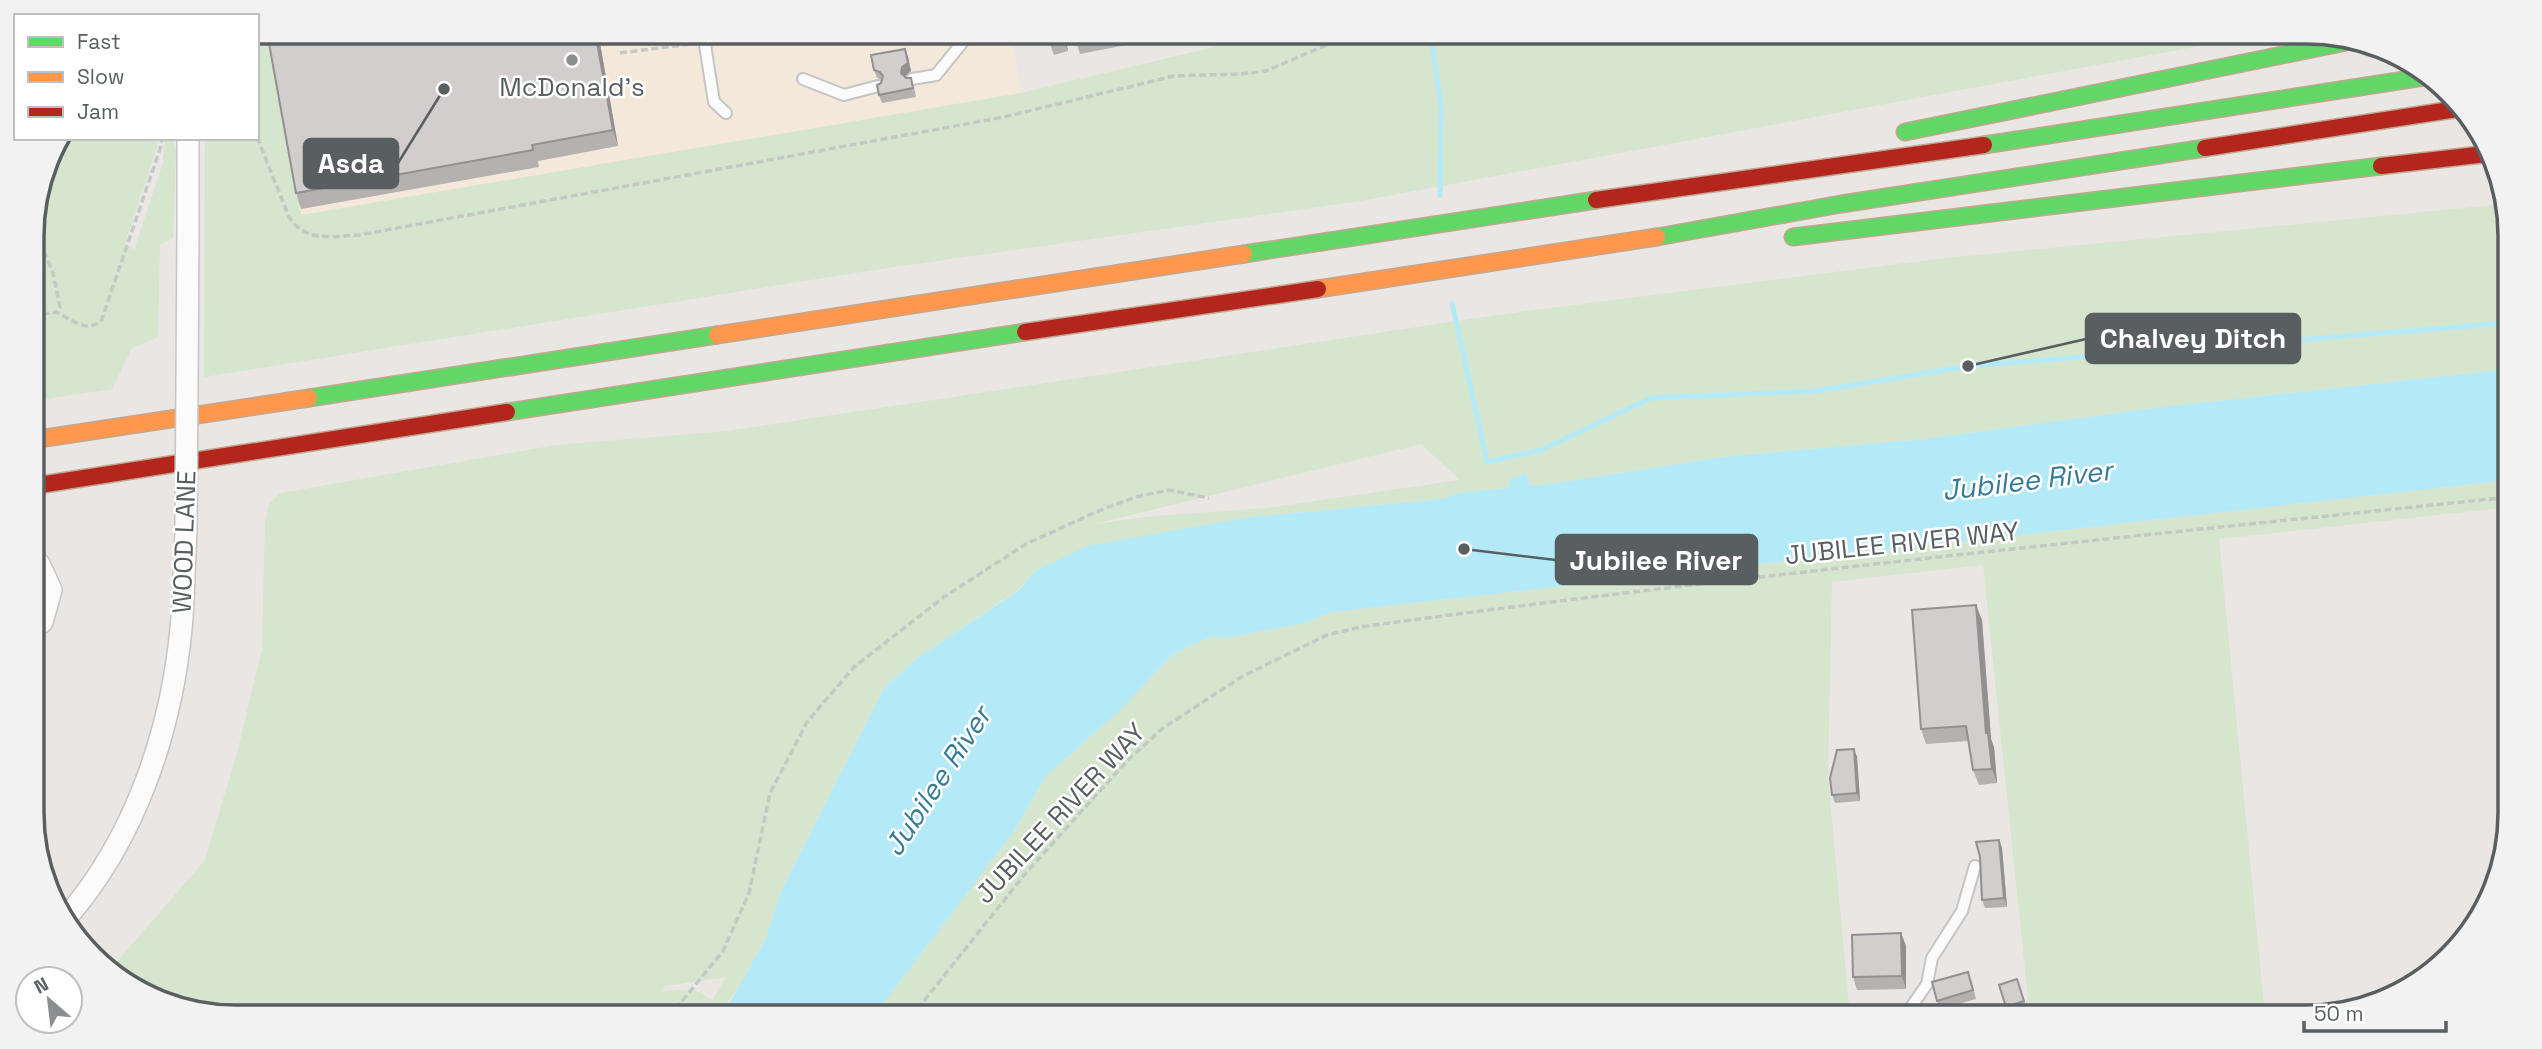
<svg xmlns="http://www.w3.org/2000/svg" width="2542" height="1049" font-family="'Space Grotesk',sans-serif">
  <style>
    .commercial { fill: #f4e8db }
    .green { fill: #d6e5ce; fill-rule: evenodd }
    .water { fill: #b4eaf7 }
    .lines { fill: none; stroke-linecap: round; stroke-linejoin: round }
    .stream { stroke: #b4eaf7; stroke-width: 5 }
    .lane-casing { stroke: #c4c5c4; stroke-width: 14 }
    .street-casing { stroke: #c4c5c4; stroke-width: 24 }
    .fast-casing { stroke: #c1a690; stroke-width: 19 }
    .slow-casing { stroke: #c1a690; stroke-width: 19 }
    .jam-casing { stroke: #c1a690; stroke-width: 19 }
    .path { stroke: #c3c9c4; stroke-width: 3.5; stroke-dasharray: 7 3.5; stroke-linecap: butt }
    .lane { stroke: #fcfbfb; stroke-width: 10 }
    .street { stroke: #fcfbfb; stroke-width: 21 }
    .fast { stroke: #63d668; stroke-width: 16 }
    .slow { stroke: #ff974d; stroke-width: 16 }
    .jam { stroke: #b3261e; stroke-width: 16 }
    .street-bridge-casing { stroke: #c4c5c4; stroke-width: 24; stroke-linecap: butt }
    .street-bridge { stroke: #fcfbfb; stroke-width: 21 }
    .wall { fill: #b4b1b0 }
    .shaded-wall { fill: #929090 }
    .building { fill: #d1cecd; stroke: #929090; stroke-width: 2 }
    .poi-dot { fill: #8b8e8e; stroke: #fff; stroke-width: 2.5 }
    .labels { text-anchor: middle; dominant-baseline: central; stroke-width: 5; stroke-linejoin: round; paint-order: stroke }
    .poi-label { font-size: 26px; fill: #595f61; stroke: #fff }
    .street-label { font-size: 26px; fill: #595f61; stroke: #fff }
    .water-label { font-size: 28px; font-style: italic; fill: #357b95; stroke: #fff }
    .rim { fill: none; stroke: #595f61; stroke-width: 3.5 }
    .leader { fill: none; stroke: #595f61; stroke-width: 2.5 }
    .callout-dot { fill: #595f61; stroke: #fff; stroke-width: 2.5 }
    .callout { fill: #595f61; stroke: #595f61; stroke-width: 2.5 }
    .callout-label { font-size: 28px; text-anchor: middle; font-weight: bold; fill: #fff }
  </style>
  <rect width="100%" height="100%" fill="#e9e6e3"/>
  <path class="commercial" d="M270 32H1011L1021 93 301 215Z"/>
  <path class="green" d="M257 32H270L301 215 1021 93 1277 32H2275L1360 201 880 269 204 377 205 138H257Z
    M58 138H157V147L125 243 134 250 163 162 165 138H173L176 152 173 238 160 245 158 337 132 348 112 389 32 401V222L53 145Z
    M2506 204 2509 209V369L2162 407 1925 439 1722 457 1550 484 1530 486 1526 473 1510 488 1457 493 1443 499 1251 517 1035 571 1019 589 917 658 884 688 781 891 766 938 737 990 716 1017H236L158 1002 110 965 116 963 205 860 237 753 262 650 265 523 269 503 281 493 556 445 727 431 1497 315 1945 258ZM1421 444 1460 480 1267 508 1154 516 1094 524ZM726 977 712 1000 694 989 662 991 665 986Z
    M2509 480 2510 507 2219 539 2265 1017H2030L1983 565 1832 582 1828 777 1850 1017H873L1014 831 1045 777 1119 711 1173 654 1212 636 1224 638 1301 624 1332 612Z"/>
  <path class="water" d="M2509 369V480L1332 612 1301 624 1224 638 1212 636 1173 654 1119 711 1045 777 1014 831 873 1017H722L766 938 781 891 884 688 917 658 1019 590 1035 571 1087 546 1251 517 1443 499 1457 493 1509 488 1510 479 1526 473 1530 486 1550 484 1722 457 1925 439 2162 407Z"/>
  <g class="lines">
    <path class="stream" d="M1430 32 1441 106 1440 196
      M1452 303 1487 462 1541 450 1651 398 1816 391 1968 366 2509 323"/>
    <defs>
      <path id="lane" d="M703 32 714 102 726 113
        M803 79 844 95 878 86
        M912 79 936 75 970 33
        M1899 1017 1909 1010 1927 984 1932 958 1962 911 1975 866"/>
      <path id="street" d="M188 233V138
        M33 563 39 564 51 590 42 622 33 628
        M66 918C135 839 171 732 181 629 184 597 184 564 186 532"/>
      <path id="fast" d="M1905 132 2351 41
        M1984 145 2424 77
        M1657 237 1841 204 2205 148
        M1793 237 2381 166
        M1244 254 1596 200
        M309 398 717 335
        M507 412 1025 332"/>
      <path id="slow" d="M1318 289 1657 237
        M717 335 1244 254
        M32 440 309 398"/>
      <path id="jam" d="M2205 148 2463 108
        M2381 166 2486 154
        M1596 200 1984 145
        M1025 332 1318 289
        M33 486 507 412"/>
    </defs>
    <use href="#lane" class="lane-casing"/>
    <use href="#street" class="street-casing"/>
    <use href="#fast" class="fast-casing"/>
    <use href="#slow" class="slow-casing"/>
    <use href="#jam" class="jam-casing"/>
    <path class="path" d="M718 42 785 32
      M620 53 690 44
      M257 137 289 217C306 243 332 236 359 235L1004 117 1174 76 1240 74 1266 71 1340 39 1411 32
      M32 222 53 273 60 307 56 312
      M32 316 56 312C73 320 83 332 101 322L161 146 162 138
      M669 1017 723 951 749 893 770 793 807 722 854 667 944 597 1026 544 1098 511 1136 497 1169 490 1209 498
      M911 1017 1025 874 1127 761 1163 728 1243 676 1327 635 1360 627C1742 575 2126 537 2510 497"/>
    <use href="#lane" class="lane"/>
    <use href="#street" class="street"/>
    <use href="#fast" class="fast"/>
    <use href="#slow" class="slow"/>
    <use href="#jam" class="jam"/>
    <defs>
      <path id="street-bridge" d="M186 532 188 233"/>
    </defs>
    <use href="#street-bridge" class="street-bridge-casing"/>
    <use href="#street-bridge" class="street-bridge"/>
  </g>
  <path class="wall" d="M267 32H598L618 146 538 161 539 167 301 209 296 193Z
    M1064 32 1068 51 1054 55 1050 44Z
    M1073 32H1201L1173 38 1172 36 1080 54Z
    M908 57 911 71 905 77 914 87 916 97 882 103 879 95 882 80 877 78 874 70Z
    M1982 620 1991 739 1994 747 1997 783 1979 785 1973 770 1968 741 1926 744 1921 729Z
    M1854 749 1857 757 1860 801 1835 803 1832 795Z
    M1999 840 2002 848 2007 907 1985 908 1982 900 1980 857Z
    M1901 933 1906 946V989L1857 990 1853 977Z
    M2017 979 2027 1009 2009 1015 1999 985Z
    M1971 980 1976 999 1940 1009 1937 1001Z"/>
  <path class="shaded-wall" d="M595 32H598L618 146 613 130Z
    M1062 32H1064L1068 51 1064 41Z
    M905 49 908 57 911 71 905 76 904 81 901 73Z
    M1976 605 1982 620 1991 739 1994 747 1997 783 1992 769 1986 733Z
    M1854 749 1857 757 1860 801 1857 793Z
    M1999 840 2002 848 2007 907 2004 898Z
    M1901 933 1906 946V989L1902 976Z"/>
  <path class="building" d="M267 32H595L613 130 532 145 533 150 296 193Z
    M1047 32H1062L1064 41 1050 44Z
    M1073 32H1136L1076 43Z
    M905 49 908 63 902 67 901 73 906 78H911L913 88 879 95 877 85 881 83 883 76 880 72 874 70 871 55Z
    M1976 605 1986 733H1988L1992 769 1973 770 1966 726 1921 729 1912 610Z
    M1854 749 1857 793 1832 795 1830 778 1837 750Z
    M1999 840 2004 898 1982 900 1980 857 1976 842Z
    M1901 933 1902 976 1853 977 1852 935Z
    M1968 972 1973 990 1937 1001 1932 982Z
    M2017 979 2024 1001 2006 1007 1999 985Z"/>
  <circle class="poi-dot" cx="572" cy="60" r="7"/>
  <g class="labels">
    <g class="poi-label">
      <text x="572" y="87">McDonald's</text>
    </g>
    <g class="street-label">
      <text transform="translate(184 542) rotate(-88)">WOOD LANE</text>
      <text transform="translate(1902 543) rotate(-6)">JUBILEE RIVER WAY</text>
      <text transform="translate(1060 813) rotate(-47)">JUBILEE RIVER WAY</text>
    </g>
    <g class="water-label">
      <text transform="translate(2027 480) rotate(-7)">Jubilee River</text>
      <text transform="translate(937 781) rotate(-57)">Jubilee River</text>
    </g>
  </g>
  <path d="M0 0H2542V1049H0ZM236 44H2306A192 192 0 0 1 2498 236V813A192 192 0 0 1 2306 1005H236A192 192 0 0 1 44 813V236A192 192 0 0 1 236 44Z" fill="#f2f2f2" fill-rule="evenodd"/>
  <path class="rim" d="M236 44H2306A192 192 0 0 1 2498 236V813A192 192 0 0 1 2306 1005H236A192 192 0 0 1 44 813V236A192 192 0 0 1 236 44Z"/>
  <path class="leader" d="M444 89L398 163M1968 366L2086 339M1464 549L1556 560"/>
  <g class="callout-dot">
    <circle cx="444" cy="89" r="7"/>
    <circle cx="1968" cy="366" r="7"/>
    <circle cx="1464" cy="549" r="7"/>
  </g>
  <g class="callout">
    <rect x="304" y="139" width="94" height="49" rx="7"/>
    <rect x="2086" y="314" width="214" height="49" rx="7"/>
    <rect x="1556" y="535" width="201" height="49" rx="7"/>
  </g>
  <g class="callout-label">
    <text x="351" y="173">Asda</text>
    <text x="2193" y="348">Chalvey Ditch</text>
    <text x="1656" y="570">Jubilee River</text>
  </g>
  <rect x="14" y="14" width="245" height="126" fill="#ffffff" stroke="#bdbfc0" stroke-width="2"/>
  <rect x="28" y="37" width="35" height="10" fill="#63d668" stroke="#bdbfc0" stroke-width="2"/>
  <text x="77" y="49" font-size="21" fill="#595f61">Fast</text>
  <rect x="28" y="72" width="35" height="10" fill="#ff974d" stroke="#bdbfc0" stroke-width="2"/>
  <text x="77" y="84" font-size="21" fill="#595f61">Slow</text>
  <rect x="28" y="107" width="35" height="10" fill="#b3261e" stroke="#bdbfc0" stroke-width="2"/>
  <text x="77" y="119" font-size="21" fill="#595f61">Jam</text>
  <g transform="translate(49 1000) rotate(332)"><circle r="33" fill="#ffffff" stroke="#bdbfc0" stroke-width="2"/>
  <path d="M0-5L12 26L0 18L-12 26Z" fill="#8b8e8e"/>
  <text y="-10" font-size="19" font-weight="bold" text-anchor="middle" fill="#595f61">N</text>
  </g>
  <path d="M2304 1021v10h142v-10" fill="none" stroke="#595f61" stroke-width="3.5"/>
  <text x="2314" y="1021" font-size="21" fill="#595f61" stroke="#ffffff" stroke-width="5" paint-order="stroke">50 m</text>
</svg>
